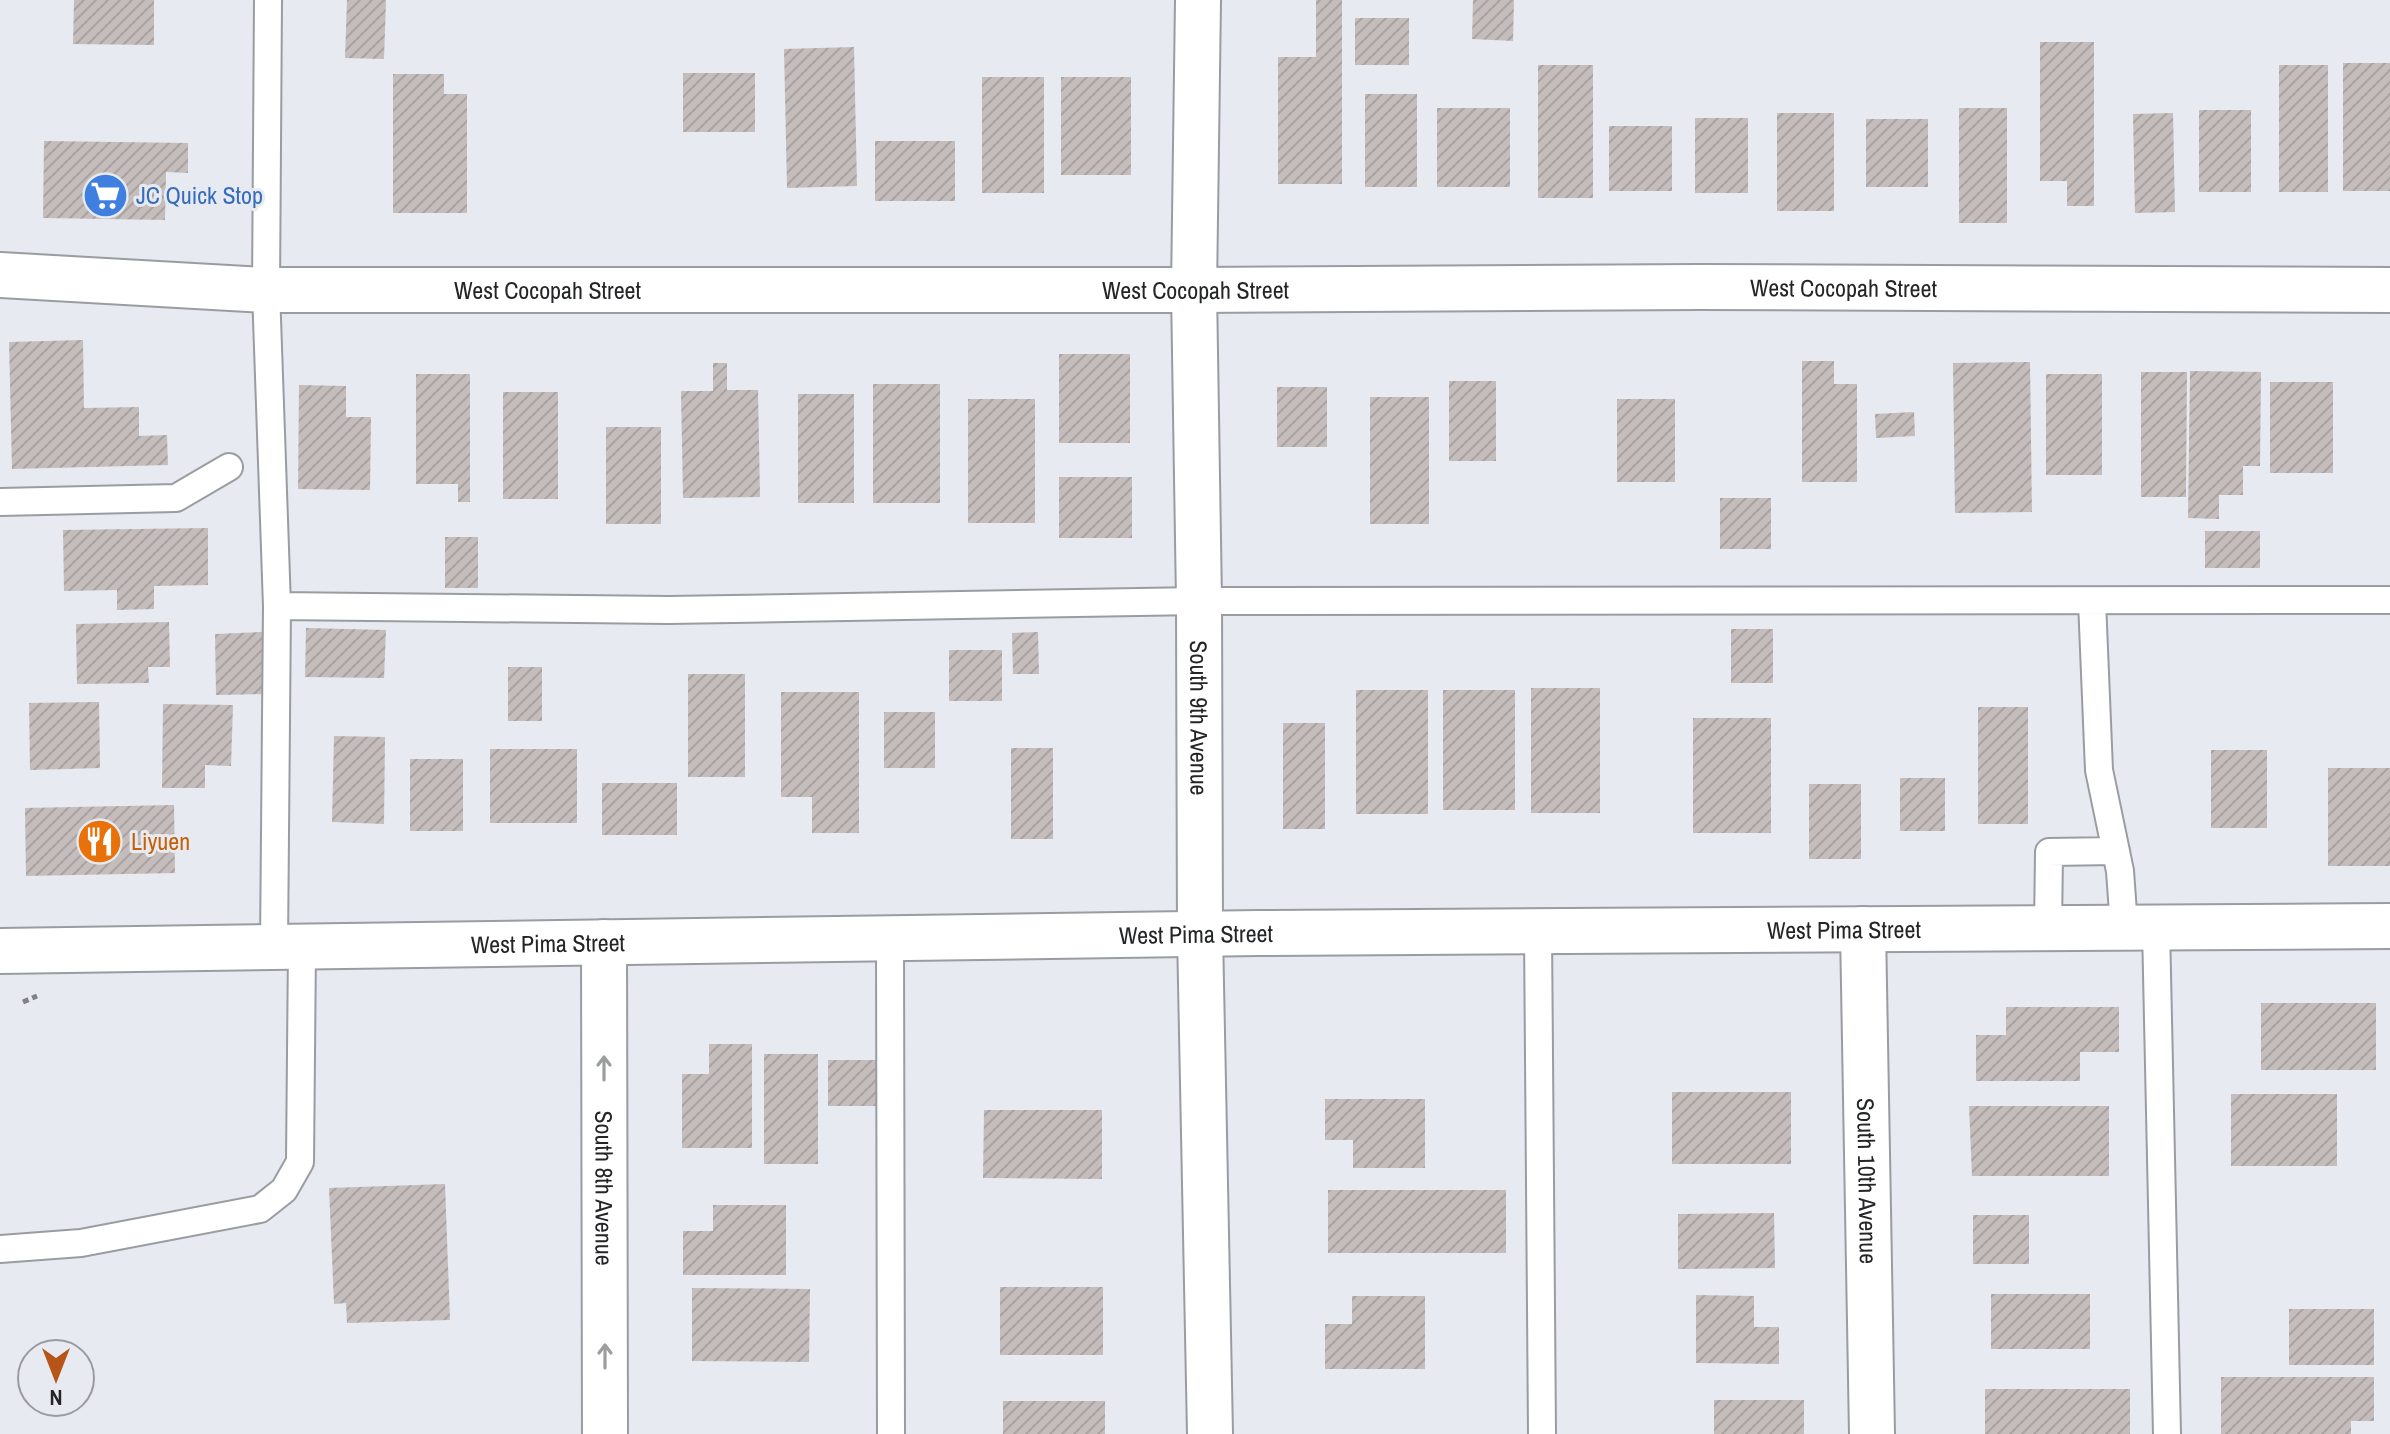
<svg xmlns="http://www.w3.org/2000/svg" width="2390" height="1434" font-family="'Archivo Narrow',sans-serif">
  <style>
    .building { fill: url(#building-hatch) }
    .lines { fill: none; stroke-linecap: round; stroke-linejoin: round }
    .lane-casing { stroke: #999ca1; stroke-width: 30 }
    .street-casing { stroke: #999ca1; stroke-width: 48 }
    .path { stroke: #808286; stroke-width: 5; stroke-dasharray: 6 4; stroke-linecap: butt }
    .lane { stroke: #fff; stroke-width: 26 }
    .street { stroke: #fff; stroke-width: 44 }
    .oneway { stroke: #9c9d9e }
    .labels { text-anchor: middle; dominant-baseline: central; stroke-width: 6; stroke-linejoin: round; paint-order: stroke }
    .shop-label { font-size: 24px; fill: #366cbe; stroke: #e7eaf0; text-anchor: start }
    .street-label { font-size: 24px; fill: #242527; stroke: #e7eaf0 }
    .food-label { font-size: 24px; fill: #c56008; stroke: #e7eaf0; text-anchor: start }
  </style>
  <defs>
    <pattern id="building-hatch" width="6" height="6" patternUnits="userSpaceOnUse" patternTransform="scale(2)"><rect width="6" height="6" fill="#c4bdbb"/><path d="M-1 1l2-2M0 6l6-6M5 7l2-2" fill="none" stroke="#a8a2a1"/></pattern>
  </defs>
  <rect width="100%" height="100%" fill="#e7eaf0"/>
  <path class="building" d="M74 0H154V45L73 44Z
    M347 0H386L384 59 345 58Z
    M1316 0H1342V184H1278V57H1316Z
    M1473 0H1514L1513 41 1472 39Z
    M1355 18H1409V65H1355Z
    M2040 42H2094V206H2067V181H2040Z
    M854 47 857 186 787 188 784 49Z
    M2343 63H2390V191H2343Z
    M1538 65H1593V198H1538Z
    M2279 65H2328V192H2279Z
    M683 73H755V132H683Z
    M393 74H444V94H467V213H393Z
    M982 77H1044V193H982Z
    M1061 77H1131V175H1061Z
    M1365 94H1417V187H1365Z
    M1437 108H1510V187H1437Z
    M1959 108H2007V223H1959Z
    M2199 110H2251V192H2199Z
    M1777 113H1834V211H1777Z
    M2173 113 2175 212 2135 213 2133 114Z
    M1695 118H1748V193H1695Z
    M1866 119H1928V187H1866Z
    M1609 126H1672V191H1609Z
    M44 141 188 143V173L166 172 165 220 43 218Z
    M875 141H955V201H875Z
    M83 340 84 408 139 407V436L167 435 168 465 12 469 9 342Z
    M1059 354H1130V443H1059Z
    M1802 361H1834V384H1857V482H1802Z
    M2030 362 2032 512 1955 513 1953 363Z
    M713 363H727V390H758L760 497 683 498 681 391H713Z
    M2190 371 2261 372 2260 466H2243V495H2219V519L2188 518Z
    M2141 372H2187L2186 497H2141Z
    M416 374H470V502H458V484H416Z
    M2046 374H2102V475H2046Z
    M1449 381H1496V461H1449Z
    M2270 382H2333V473H2270Z
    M873 384H940V503H873Z
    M299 385 346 386V417H371L370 490 298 489Z
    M1277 387H1327V447H1277Z
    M503 392H558V499H503Z
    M798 394H854V503H798Z
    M1370 397H1429V524H1370Z
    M968 399H1035V523H968Z
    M1617 399H1675V482H1617Z
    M1914 412 1915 436 1876 438 1875 414Z
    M606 427H661V524H606Z
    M1059 477H1132V538H1059Z
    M1720 498H1771V549H1720Z
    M208 528V585L154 586V609L117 610V590L64 591 63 530Z
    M2205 531H2260V568H2205Z
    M445 537H478V588H445Z
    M169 622 170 667H148L149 683 77 684 76 624Z
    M306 628 386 630 384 678 305 677Z
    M1731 629H1773V683H1731Z
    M262 632 264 694 216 695 215 634Z
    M1038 632 1039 674H1013L1012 633Z
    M949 650H1002V701H949Z
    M508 667H542V721H508Z
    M688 674H745V777H688Z
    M1531 688H1600V813H1531Z
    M1356 690H1428V814H1356Z
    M1443 690H1515V810H1443Z
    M781 692H859V833H812V797H781Z
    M99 702 100 768 30 770 29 703Z
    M163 704 233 705 231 766 205 765V788H162Z
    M1978 707H2028V824H1978Z
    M884 712H935V768H884Z
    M1693 718H1771V833H1693Z
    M1283 723H1325V829H1283Z
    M334 736 385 737 384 824 332 822Z
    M1011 748H1053V839H1011Z
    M490 749H577V823H490Z
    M2211 750H2267V828H2211Z
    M410 759H463V831H410Z
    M2328 768H2390V866H2328Z
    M1900 778H1945V831H1900Z
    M602 783H677V835H602Z
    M1809 784H1861V859H1809Z
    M174 805 175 873 26 876 25 808Z
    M2261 1003H2376V1070H2261Z
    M2006 1007H2119V1052H2080V1081H1976V1035H2006Z
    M709 1044H752V1148H682V1074H709Z
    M764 1054H818V1164H764Z
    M828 1060H876V1106H828Z
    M1672 1092H1791V1164H1672Z
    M2231 1094H2337V1166H2231Z
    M1325 1099H1425V1168H1353V1140H1325Z
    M1969 1106H2109V1176H1972Z
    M984 1110H1102V1179L983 1178Z
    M445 1184 450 1320 347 1323 346 1303 334 1304 329 1188Z
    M1328 1190H1506V1253H1328Z
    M713 1205H786V1275H683V1231H713Z
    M1774 1213 1775 1268 1678 1269V1214Z
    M1973 1215H2029V1264H1973Z
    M1000 1287H1103V1355H1000Z
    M692 1288 810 1289 809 1362 692 1361Z
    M1991 1294H2090V1349H1991Z
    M1696 1295 1754 1296V1327H1779V1364L1696 1363Z
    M1352 1296H1425V1369H1325V1324H1352Z
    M2289 1309H2374V1365H2289Z
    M2221 1377H2374V1421H2351V1434H2221Z
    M1985 1389H2130V1434H1985Z
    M1714 1400H1804V1434H1714Z
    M1003 1401H1105V1434H1003Z"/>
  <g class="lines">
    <defs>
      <path id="lane" d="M268 0 266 290 277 606 274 946
        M0 502 176 498 229 467
        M2092 601 2099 770 2120 871 2124 927
        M277 606 669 610 1199 601 2390 600
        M2156 927 2167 1434
        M2048 928 2049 852 2116 851
        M1538 931 1542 1434
        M890 938 891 1434
        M0 1249 81 1243 260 1209 284 1190 300 1162 302 946"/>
      <g id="street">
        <path id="s1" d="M1198 0 1194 290 1199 601 1200 933 1210 1434"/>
        <path id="s2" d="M0 275 266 290H1194L1699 287 2390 290"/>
        <path id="s3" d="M1863 929 1872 1434"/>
        <path id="s4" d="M604 942 605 1434"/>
        <path id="s5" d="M0 951 1258 933 2390 926"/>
      </g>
    </defs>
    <use href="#lane" class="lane-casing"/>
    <use href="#street" class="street-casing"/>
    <path class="path" d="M23 1002 37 996"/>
    <use href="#lane" class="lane"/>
    <use href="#street" class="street"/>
  </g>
  <defs><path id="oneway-shaft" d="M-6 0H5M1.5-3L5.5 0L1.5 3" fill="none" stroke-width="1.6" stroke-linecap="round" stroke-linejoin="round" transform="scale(2)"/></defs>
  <g class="oneway">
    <use href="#oneway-shaft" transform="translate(604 1068) rotate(-90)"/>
    <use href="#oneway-shaft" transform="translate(605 1356) rotate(-90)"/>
  </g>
  <defs>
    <symbol id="supermarket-disc" viewBox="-11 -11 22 22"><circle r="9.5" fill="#3f7fe0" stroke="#e7eaf0"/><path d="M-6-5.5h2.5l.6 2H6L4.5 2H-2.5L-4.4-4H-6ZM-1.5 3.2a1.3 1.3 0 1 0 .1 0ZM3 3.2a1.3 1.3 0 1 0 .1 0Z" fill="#fff"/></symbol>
    <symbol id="restaurant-disc" viewBox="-11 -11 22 22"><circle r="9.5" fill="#e8710a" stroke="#e7eaf0"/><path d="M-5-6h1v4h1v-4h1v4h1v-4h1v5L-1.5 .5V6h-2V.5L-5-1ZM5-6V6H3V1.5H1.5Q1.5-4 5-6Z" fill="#fff"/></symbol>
  </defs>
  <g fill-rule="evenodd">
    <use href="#supermarket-disc" x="80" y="170" width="51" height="51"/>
    <use href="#restaurant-disc" x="74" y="816" width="51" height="51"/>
  </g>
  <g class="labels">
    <g class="shop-label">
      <text x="136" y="195">JC Quick Stop</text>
    </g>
    <g class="street-label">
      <text stroke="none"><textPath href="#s2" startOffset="1844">West Cocopah Street</textPath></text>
      <text stroke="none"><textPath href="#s2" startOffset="1196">West Cocopah Street</textPath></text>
      <text stroke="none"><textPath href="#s2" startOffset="548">West Cocopah Street</textPath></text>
      <text stroke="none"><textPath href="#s1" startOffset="718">South 9th Avenue</textPath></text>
      <text stroke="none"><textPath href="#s5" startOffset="1844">West Pima Street</textPath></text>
      <text stroke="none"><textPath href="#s5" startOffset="1196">West Pima Street</textPath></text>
      <text stroke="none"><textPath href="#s5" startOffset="548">West Pima Street</textPath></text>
      <text stroke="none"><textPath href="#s3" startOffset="252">South 10th Avenue</textPath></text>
      <text stroke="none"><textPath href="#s4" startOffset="246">South 8th Avenue</textPath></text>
    </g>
    <g class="food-label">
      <text x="131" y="841">Liyuen</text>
    </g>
  </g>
  <g transform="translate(56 1378) rotate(180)"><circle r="38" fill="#e7eaf0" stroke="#999ba0" stroke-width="2"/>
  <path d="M0-6L14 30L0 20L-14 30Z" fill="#b75519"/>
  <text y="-12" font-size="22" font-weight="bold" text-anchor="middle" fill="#242527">N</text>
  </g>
</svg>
